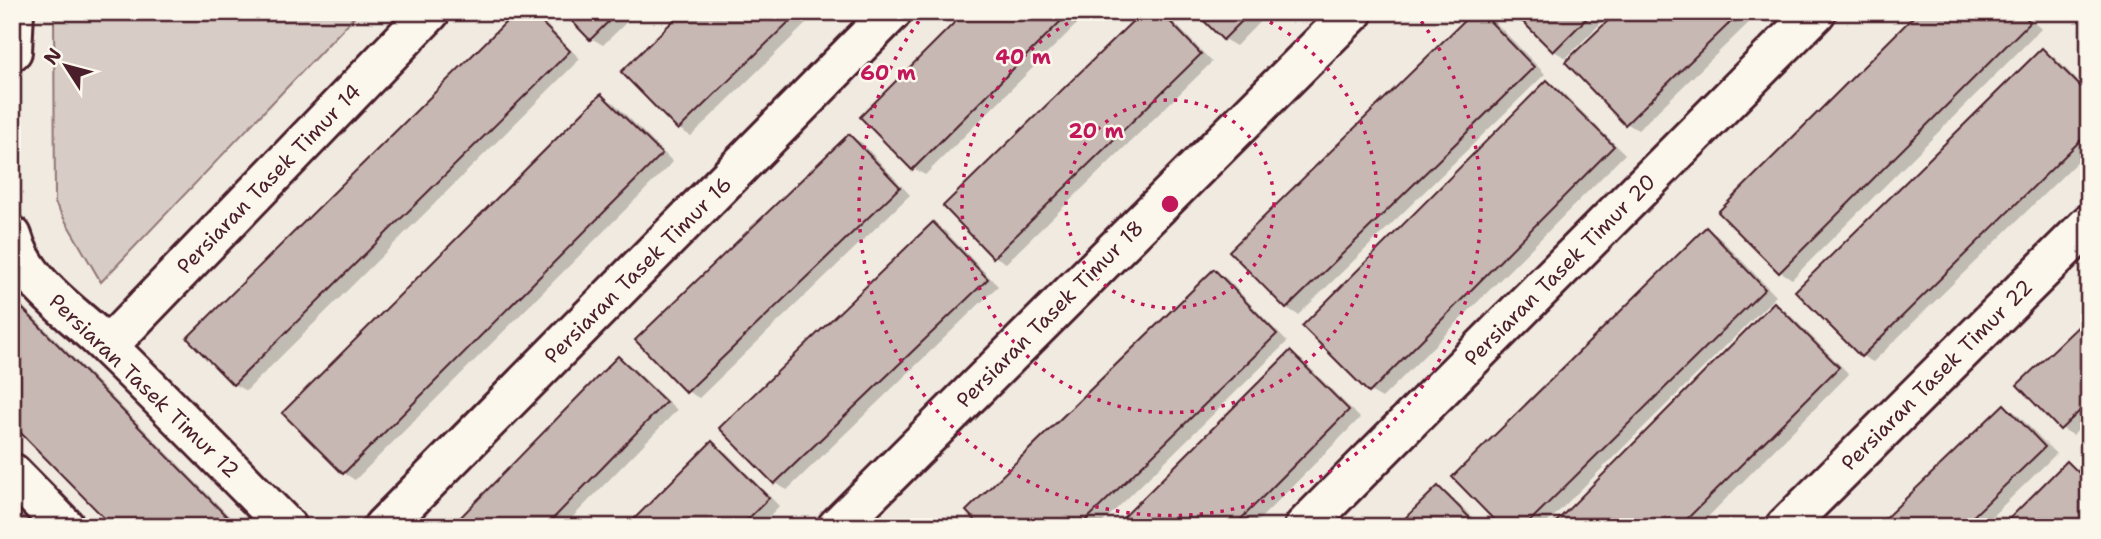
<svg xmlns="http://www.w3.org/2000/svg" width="2101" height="539" font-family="'Shantell Sans',sans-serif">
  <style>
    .green { fill: #d8ccc6; stroke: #917678; stroke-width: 2 }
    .shadow { fill: #0003 }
    .building { fill: #c8b8b3; stroke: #4a1f2b; stroke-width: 2 }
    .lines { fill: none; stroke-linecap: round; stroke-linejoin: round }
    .minor-casing { stroke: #4a1f2b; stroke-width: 44 }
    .minor { stroke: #fbf7ec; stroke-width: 38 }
    .ring { fill: none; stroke: #c2185b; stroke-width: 3.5; stroke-dasharray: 3.5 7 }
    .labels { text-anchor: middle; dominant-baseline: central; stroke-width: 5; stroke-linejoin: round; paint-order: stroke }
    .street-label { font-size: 21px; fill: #4a1f2b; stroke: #fbf7ec }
    .centre { fill: #c2185b; stroke: #fbf7ec; stroke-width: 3.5 }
    .ring-label { font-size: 21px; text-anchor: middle; font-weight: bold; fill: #c2185b; stroke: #fbf7ec; stroke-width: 5; stroke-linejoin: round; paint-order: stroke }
  </style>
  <rect width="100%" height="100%" fill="#f0eae0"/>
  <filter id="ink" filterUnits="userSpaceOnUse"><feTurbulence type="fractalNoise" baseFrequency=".0143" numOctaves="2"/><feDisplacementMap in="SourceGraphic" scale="14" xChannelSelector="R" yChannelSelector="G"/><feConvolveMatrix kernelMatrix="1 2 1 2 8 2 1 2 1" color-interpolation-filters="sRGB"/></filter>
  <g filter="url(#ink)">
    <path class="green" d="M54 12H359L101 282 55 203Z"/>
    <path class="shadow" d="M519 12 536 14 580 59 246 391 234 384Z
      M566 12H637L603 45 591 38Z
      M685 12H818L691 136 679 129 624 72Z
      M968 12H1089L925 175 913 168Z
      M1144 12H1164L1212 62 1006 263 994 256Z
      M1197 12H1269L1236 46 1224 39Z
      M1481 12 1490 17 1545 74 1298 315 1287 308Z
      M1515 12H1612L1566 58 1554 51Z
      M1620 12H1760L1638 130 1626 123Z
      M1920 12H2024L2041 29 1792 279 1781 272 1721 212Z
      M2043 50 2054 57 2089 92V150L1873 362 1862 356Z
      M1547 82 1559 89 1625 154 1382 398 1370 391Z
      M602 96 614 103 673 162 355 480 344 473Z
      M850 136 862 143 910 195 699 398 687 391Z
      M933 224 945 231 998 286 787 490 775 483Z
      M1706 229 1718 236 1776 296 1543 527H1504Z
      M1214 272 1226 278 1287 342 1098 527H983Z
      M12 295 240 527H116L12 422Z
      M1774 304 1786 311 1849 374 1698 527H1554Z
      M2089 318V420L2073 435 2061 428Z
      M1290 353 1302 360 1360 418 1252 527H1117Z
      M619 358 630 365 677 410 563 527H454Z
      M2004 406 2016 413 2056 454 1981 527H1879Z
      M712 443 724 450 779 506 759 527H628Z
      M2067 463 2079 470 2089 480V527Z
      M1438 488 1450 495 1482 527H1399Z"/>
    <path class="building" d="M516 12H531L570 51 233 385 187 338Z
      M563 12H618L590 40Z
      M682 12H799L678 130 621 72Z
      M965 12H1070L912 170 860 117Z
      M1142 12H1161L1201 54 993 258 943 206Z
      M1195 12H1251L1223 40Z
      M1473 12H1481L1534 67 1286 309 1229 251Z
      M1513 12H1593L1553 52Z
      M1617 12H1741L1625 125 1565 62Z
      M1918 12H2021L2030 22 1779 273 1718 212Z
      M2042 48 2089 95V132L1861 357 1795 291Z
      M1547 80 1614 146 1369 393 1302 326Z
      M601 94 662 154 343 474 282 413Z
      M849 134 900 187 686 393 635 340Z
      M933 222 988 279 774 484 719 428Z
      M1706 227 1765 289 1524 527H1501L1452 477Z
      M1214 269 1277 334 1079 527H981L966 511Z
      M12 298 237 527H113L12 424Z
      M1774 302 1839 367 1679 527H1551Z
      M2089 316V402L2060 430 2017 385Z
      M1290 351 1349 410 1233 527H1114Z
      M618 356 666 402 545 527H451Z
      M2004 404 2045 447 1962 527H1876Z
      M712 441 769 498 740 527H626Z
      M2067 461 2089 483V527H2001Z
      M1438 486 1479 527H1396Z
      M12 489 50 527H12Z"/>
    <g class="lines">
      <defs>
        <path id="minor" d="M12 51 14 12
          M12 236C26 286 75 313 109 348 169 406 228 467 287 527
          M108 346 430 12
          M12 473 65 527
          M383 527 892 12
          M837 527 1353 12
          M1304 527 1816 12
          M1785 527 2089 224"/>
      </defs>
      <use href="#minor" class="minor-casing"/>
      <use href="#minor" class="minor"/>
    </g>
  </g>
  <g class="ring">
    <circle cx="1170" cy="204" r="104"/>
    <path d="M1251 13A208 208 0 1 1 1089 13"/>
    <path d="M1415 13A311 311 0 1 1 925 13"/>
  </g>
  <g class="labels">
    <g class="street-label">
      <text transform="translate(269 179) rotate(-46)">Persiaran Tasek Timur 14</text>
      <text transform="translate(638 270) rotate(-45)">Persiaran Tasek Timur 16</text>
      <text transform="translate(1560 270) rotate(-45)">Persiaran Tasek Timur 20</text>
      <text transform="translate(1050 314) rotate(-45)">Persiaran Tasek Timur 18</text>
      <text transform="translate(1937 375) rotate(-45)">Persiaran Tasek Timur 22</text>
      <text transform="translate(144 386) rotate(44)">Persiaran Tasek Timur 12</text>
    </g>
  </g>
  <circle cx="1170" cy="204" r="10" class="centre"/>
  <g class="ring-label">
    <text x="1023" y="64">40 m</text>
    <text x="888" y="80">60 m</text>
    <text x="1096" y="138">20 m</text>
  </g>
  <rect width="2101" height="539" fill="none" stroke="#fbf7ec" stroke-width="42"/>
  <rect x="21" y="21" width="2059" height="497" fill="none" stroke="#4a1f2b" stroke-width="2.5" filter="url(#ink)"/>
  <g transform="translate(66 66) rotate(306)" stroke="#fbf7ec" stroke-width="5" paint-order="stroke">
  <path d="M0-5L12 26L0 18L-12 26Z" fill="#4a1f2b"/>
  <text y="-10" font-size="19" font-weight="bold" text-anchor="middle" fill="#4a1f2b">N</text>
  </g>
</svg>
